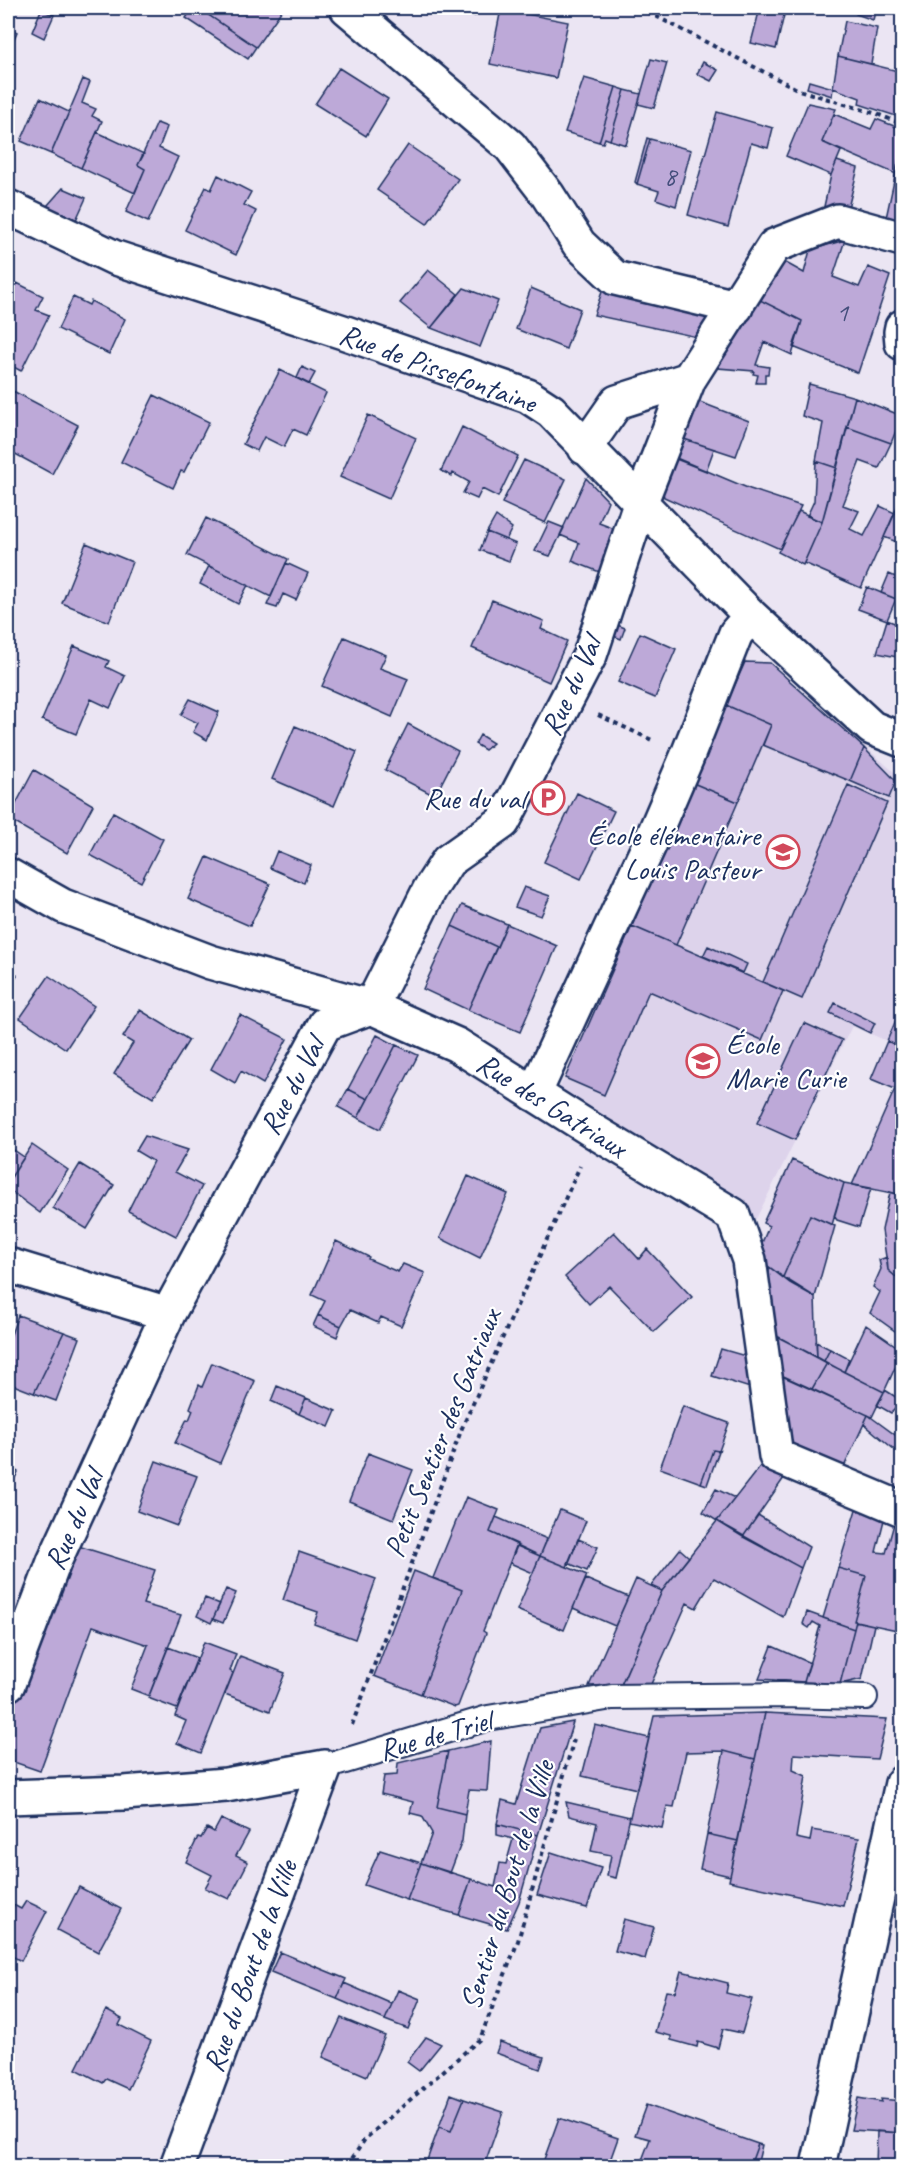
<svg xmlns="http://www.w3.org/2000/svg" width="910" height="2174" font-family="Caveat,sans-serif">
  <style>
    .built { fill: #ddd3eb }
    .building { fill: #bda9d8; stroke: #1b2f5e; stroke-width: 1.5 }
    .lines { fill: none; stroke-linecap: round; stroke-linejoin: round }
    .lane-casing { stroke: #1b2f5e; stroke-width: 28 }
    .street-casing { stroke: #1b2f5e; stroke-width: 38 }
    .secondary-casing { stroke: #1b2f5e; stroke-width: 38 }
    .path { stroke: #1b2f5e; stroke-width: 4; stroke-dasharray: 4.5 4.5; stroke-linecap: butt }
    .lane { stroke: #fff; stroke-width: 24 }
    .street { stroke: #fff; stroke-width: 33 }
    .secondary { stroke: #fff; stroke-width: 33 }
    .labels { text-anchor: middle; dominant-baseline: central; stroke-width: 4.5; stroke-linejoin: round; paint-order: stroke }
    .number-label { font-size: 27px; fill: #444e7c }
    .street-label { font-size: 30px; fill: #1b2f5e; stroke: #fff }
    .poi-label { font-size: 30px; fill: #1b2f5e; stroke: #fff; text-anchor: end }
  </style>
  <rect width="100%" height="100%" fill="#ebe5f3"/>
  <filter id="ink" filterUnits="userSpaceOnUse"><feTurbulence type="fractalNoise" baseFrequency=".0167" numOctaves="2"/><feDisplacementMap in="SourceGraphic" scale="12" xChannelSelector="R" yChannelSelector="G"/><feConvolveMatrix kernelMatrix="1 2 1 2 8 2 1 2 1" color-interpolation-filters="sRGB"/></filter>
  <g filter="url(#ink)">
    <path class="built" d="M745 662 770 663 902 779V1006L887 1041 852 1026 756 1219 555 1098 632 926Z"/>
    <path class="building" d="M193 8H198L256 47 248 59 186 18Z
      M198 8H278L282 10 256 47Z
      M454 8H478L475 16Z
      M760 8 785 11 776 49 751 43Z
      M857 8H876L873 20 856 14Z
      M501 9 568 22 556 78 490 64Z
      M41 10 54 15 44 38 32 32Z
      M845 21 877 28 871 64 838 56Z
      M8 28 17 32 10 48 8 47Z
      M838 56 902 72V118L859 104 860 98 833 88Z
      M651 59 667 63 654 108 638 104Z
      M703 62 718 70 711 81 697 74Z
      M339 68 388 99 366 136 315 104Z
      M584 78 616 87 599 142 565 132Z
      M83 79 90 82 82 103 96 109 92 116 102 121 81 168 51 154Z
      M809 81 833 88 832 96 807 88Z
      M616 87 625 90 610 140 605 138 603 143 599 142Z
      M625 90 641 94 626 145 610 140Z
      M40 98 69 112 51 154 21 141Z
      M808 103 836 109 822 142 841 151 831 175 786 156Z
      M717 112 773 128 768 148 751 143 728 227 688 215Z
      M834 114 871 129 876 119 902 129V144L896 174 822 142Z
      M157 123 167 127 159 148 178 157 148 222 126 212 145 169 138 165Z
      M97 132 144 154 138 165 145 169 135 193 81 168Z
      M647 138 650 139 637 184 635 182Z
      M650 139 691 150 676 206 656 199 659 191 637 184Z
      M902 144V217L885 221 886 218Z
      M408 145 458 179 427 224 377 190Z
      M837 161 858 168 848 208 823 211 831 175Z
      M218 175 251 192 244 205 256 211 236 255 185 230 206 187 211 190Z
      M63 188 86 198 76 220 47 206Z
      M845 240 833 277 859 287 868 267 890 276 858 373 793 347 802 321 756 298 779 259 804 273 810 250Z
      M428 270 458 294 431 328 400 303Z
      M17 283 43 296 36 310 49 315 21 371 8 364V302Z
      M464 288 498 301 480 347 431 328Z
      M531 288 580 309 566 349 516 329Z
      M603 289 711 317 697 337 594 315Z
      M73 297 89 305 91 301 125 319 109 354 58 329Z
      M756 298 802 321 792 355 764 342 756 365 769 367 768 374H765V383H756L758 375 753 374 754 371 718 368 738 330 740 331Z
      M302 367 315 373 309 384 297 378Z
      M280 370 326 393 306 435 293 429 284 447 264 437 257 451 243 444Z
      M809 384 855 397 837 468 816 461 823 423 802 416Z
      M13 391 78 425 52 474 8 450V401Z
      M154 395 209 422 184 472 181 471 173 488 121 462Z
      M855 397 902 416 891 443 847 427Z
      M692 399 749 421 736 456 678 437Z
      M368 415 416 438 389 499 340 477Z
      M462 427 518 456 498 497 482 489 477 499 463 493 469 482 453 473 452 476 441 471Z
      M847 427 891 443 879 468 860 461 843 505 859 511 850 529 864 536 880 506 895 513 861 588 804 563 822 522Z
      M678 437 714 449 706 471 671 457Z
      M669 455 750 489 801 506 780 549 664 497 659 477Z
      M524 460 566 479 545 523 502 503Z
      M816 461 837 468 822 522 807 516 814 501Z
      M586 478 608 501 599 523 620 531 607 575 572 561 579 543 560 535Z
      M897 507 902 509V544L884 537Z
      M799 511 822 522 803 565 778 552Z
      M496 516 512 528 506 540 487 532Z
      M206 518 288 559 271 597 187 555Z
      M549 522 564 528 550 556 535 551Z
      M487 532 516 544 509 561 480 550Z
      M86 543 132 562 109 622 62 603Z
      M286 563 308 573 296 600 283 594 277 608 267 605Z
      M209 566 248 585 238 604 200 584Z
      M889 574 902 580 896 599 881 593Z
      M867 587 896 599 887 620 858 609Z
      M492 600 544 621 541 629 567 641 549 682 472 648Z
      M887 620 902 626V661L897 657 877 653Z
      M615 624 625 628 621 639 611 635Z
      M640 633 676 649 655 698 618 682Z
      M344 637 386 655 380 668 408 679 392 717 322 686Z
      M74 646 109 661 106 667 125 676 110 708 91 699 76 734 42 720Z
      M745 662 770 663 864 748 850 781 763 745 771 725 726 705Z
      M190 699 219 712 207 740 193 732 198 723 181 715Z
      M726 705 771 725 738 802 693 783Z
      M408 724 458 751 435 796 385 770Z
      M295 726 357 752 334 806 272 779Z
      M480 735 493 743 485 750 475 744Z
      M864 748 896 781 889 798 850 781Z
      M34 770 93 805 67 853 8 819Z
      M693 783 738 802 676 945 632 926Z
      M848 785 887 803 802 999 763 982Z
      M577 793 614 811 581 879 544 862Z
      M113 812 163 839 141 882 90 855Z
      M277 851 311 865 304 883 270 868Z
      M207 857 270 884 250 926 188 899Z
      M524 887 550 896 541 916 515 907Z
      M462 905 507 924 497 947 452 926Z
      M507 924 557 946 520 1032 468 1010Z
      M452 926 497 947 468 1010 423 989Z
      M632 926 783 991 762 1040 649 991 604 1095 565 1078Z
      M708 946 747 964 743 973 703 956Z
      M8 970 17 975 8 994Z
      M49 976 94 1006 66 1049 20 1018Z
      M835 1003 875 1023 870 1033 830 1013Z
      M902 1006V1048L887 1041Z
      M140 1010 189 1040 153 1098 114 1074 133 1043 123 1037Z
      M240 1015 287 1039 263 1084 241 1071 235 1083 211 1069Z
      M804 1023 842 1040 795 1140 757 1123Z
      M377 1035 396 1045 368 1099 348 1089Z
      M887 1041 902 1048V1073L895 1089 871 1079Z
      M396 1045 418 1055 380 1129 358 1118Z
      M902 1073V1195L852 1185 874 1136Z
      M348 1089 368 1099 358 1118 338 1107Z
      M145 1136 188 1150 175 1172 202 1186 176 1236 128 1211 153 1161 136 1151Z
      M32 1145 68 1170 40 1213 8 1189V1182Z
      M8 1146 24 1157 8 1182Z
      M792 1160 844 1183 832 1225 810 1215 783 1277 756 1257 769 1226 763 1223Z
      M80 1164 114 1185 87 1229 53 1208Z
      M468 1176 508 1194 480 1258 440 1238Z
      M844 1183 871 1188 859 1227 837 1220 834 1216Z
      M890 1192 902 1195V1193V1282L888 1270 882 1230Z
      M810 1215 835 1226 815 1297 783 1277Z
      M614 1232 639 1259 647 1249 692 1297 654 1332 609 1286 589 1304 565 1277Z
      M336 1241 369 1257 368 1259 398 1272 403 1264 425 1273 401 1326 381 1317 378 1323 350 1310 341 1326 318 1315 325 1301 312 1295Z
      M887 1257 888 1270 902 1282V1336L870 1313 880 1292 873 1287 881 1269 879 1260Z
      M769 1267 790 1283 815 1297 817 1357 770 1333Z
      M18 1315 64 1332 34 1393 8 1383V1343Z
      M318 1315 341 1326 337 1337 313 1326Z
      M866 1325 902 1350V1373L895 1368 884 1392 844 1372Z
      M64 1332 80 1338 56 1401 34 1393Z
      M775 1335 827 1363 812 1389 779 1374Z
      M816 1342 830 1349 824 1361 817 1357Z
      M721 1349 749 1357 753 1389 712 1376Z
      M830 1349 849 1359 844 1372 824 1361Z
      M212 1363 255 1381 220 1463 175 1443 187 1419 189 1420 193 1410 190 1408 199 1385 202 1387Z
      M827 1363 884 1392 872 1417 812 1389Z
      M782 1376 868 1415 843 1469 785 1440 781 1397Z
      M277 1386 306 1398 299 1414 271 1401Z
      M885 1390 902 1401V1415L895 1409 891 1413 877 1405Z
      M306 1398 336 1411 329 1427 299 1414Z
      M683 1406 729 1423 719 1451 713 1450 701 1483 660 1468Z
      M868 1415 902 1440V1456L864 1424Z
      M713 1450 719 1451 707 1485 701 1483Z
      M368 1453 413 1470 393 1519 349 1501Z
      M156 1461 197 1476 177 1526 137 1511Z
      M761 1465 784 1478 743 1537 717 1521Z
      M8 1466 18 1472 8 1492Z
      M716 1489 735 1498 717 1521 703 1512Z
      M466 1497 499 1510 490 1532 517 1544 483 1631 486 1633 458 1706 455 1707 421 1694 462 1590 433 1578Z
      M858 1503 885 1516 876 1552 886 1553 895 1520 902 1524V1631L854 1621 866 1576 838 1568Z
      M560 1510 586 1521 567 1567 540 1556Z
      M758 1515 809 1547 801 1568 743 1537Z
      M496 1517 547 1539 540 1556 490 1532Z
      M717 1521 801 1568 783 1617 714 1578 696 1608 687 1603 651 1684 620 1687 662 1591Z
      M578 1539 598 1547 587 1571 568 1563Z
      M75 1545 155 1570 143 1604 181 1615 149 1696 131 1689 148 1645 93 1626 40 1771 8 1760V1719L57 1582Z
      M517 1546 540 1556 533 1573 510 1563Z
      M680 1549 689 1557 662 1591 651 1586Z
      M299 1552 376 1579 355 1639 314 1624 318 1612 283 1600Z
      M540 1556 587 1575 564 1630 517 1610Z
      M838 1568 866 1576 854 1621H856L854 1629 823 1618Z
      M414 1571 462 1590 421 1694 374 1676Z
      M586 1579 628 1597 615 1626 573 1608Z
      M636 1579 662 1591 621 1685 589 1686Z
      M226 1589 236 1593 223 1623 213 1619Z
      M205 1598 220 1604 211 1623 197 1616Z
      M807 1612 854 1629 840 1684 804 1682 820 1626 813 1622 809 1628 803 1624Z
      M856 1621 874 1625 862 1679 840 1684Z
      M204 1642 236 1654 230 1671 233 1673 201 1753 177 1743 186 1721 175 1716Z
      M772 1646 810 1663 804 1682 759 1679Z
      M168 1647 197 1658 177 1709 148 1698Z
      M240 1656 285 1673 270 1711 225 1694Z
      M765 1713 755 1759 724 1751 686 1752 674 1807 667 1806 662 1828 629 1821 654 1716Z
      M765 1713 887 1719 877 1759 794 1754 793 1770 806 1776 796 1838 810 1841 812 1830 859 1838 843 1906 729 1881Z
      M573 1722 538 1835 497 1824 502 1800 516 1804 540 1728Z
      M595 1725 649 1738 637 1789 582 1776Z
      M491 1741 487 1791 469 1790 465 1814 437 1807 448 1751Z
      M448 1751 437 1807 465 1814 462 1841 450 1873 421 1863 432 1833 422 1816 410 1813 413 1802 381 1794 384 1776 397 1775 398 1763Z
      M724 1751 755 1759 738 1841 707 1834Z
      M566 1802 630 1817 616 1878 607 1876 611 1855 591 1851 597 1823 569 1816Z
      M221 1819 249 1832 236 1856 248 1862 229 1899 205 1888 212 1875 186 1862 198 1837 201 1838 207 1828 214 1832Z
      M497 1824 538 1835 519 1902 507 1929 459 1915 471 1879 495 1887 500 1863 506 1864 513 1839 497 1835Z
      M707 1834 738 1841 730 1876 700 1869Z
      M380 1850 421 1863 407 1900 364 1885Z
      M551 1852 601 1868 587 1908 537 1895Z
      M421 1863 471 1879 459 1915 407 1900Z
      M79 1887 121 1909 98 1952 57 1930Z
      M26 1901 47 1911 21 1961 8 1954V1902L21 1909Z
      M624 1919 654 1927 645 1959 615 1951Z
      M280 1952 346 1979 337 1999 271 1972Z
      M681 1971 728 1983 726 1993 752 1999 742 2033 723 2029 718 2048 698 2042 697 2047 671 2040V2036L655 2032 666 1991 675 1992Z
      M344 1983 392 2004 385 2020 337 1999Z
      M398 1990 420 1999 408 2029 385 2020Z
      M106 2010 122 2019 119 2025 151 2041 128 2089 106 2079 103 2083 76 2069Z
      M341 2018 385 2036 367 2076 323 2057Z
      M426 2037 441 2044 419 2071 407 2062Z
      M500 2042 544 2057 540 2069 496 2053Z
      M451 2094 464 2099 451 2131 439 2127Z
      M858 2098 882 2102 881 2099 902 2101V2133L851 2130Z
      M464 2099 503 2112 484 2166H438L426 2163 439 2127 451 2131Z
      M646 2105 758 2144 750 2166H660L642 2160 650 2139 635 2135Z
      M559 2118 618 2138 608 2166 542 2165Z
      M877 2131 902 2133V2166H876Z
      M758 2144 762 2145 757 2166H750Z"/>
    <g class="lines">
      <defs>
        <path id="lane" d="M325 1767 488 1718 612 1697 782 1695 865 1697"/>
        <path id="street" d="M347 8 510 146 547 194 579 244 615 278 736 307
          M8 207 113 257 343 332 528 396 551 411 751 616 872 728 902 740
          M585 448 617 402 689 379
          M8 875 63 906 210 962 371 1007 457 1045 595 1132 733 1215 749 1260 776 1456 902 1509
          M534 1094 651 841 687 757 736 633 751 616
          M8 1265 168 1314
          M8 1684 54 1562 168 1314 325 1024 371 1007 430 889 448 861 503 822 590 655 640 504 689 379 774 246 838 221 902 239
          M8 1797 124 1793 226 1785 325 1767
          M177 2166 325 1767"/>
        <path id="secondary" d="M902 327 901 332 902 343
          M818 2166 902 1783"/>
      </defs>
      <use href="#lane" class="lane-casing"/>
      <use href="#street" class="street-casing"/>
      <use href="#secondary" class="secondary-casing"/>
      <path class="path" d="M640 8 799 90 877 114 902 124
        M598 715 654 741
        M352 1725 462 1428 580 1166
        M347 2166 365 2139 480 2039 518 1941 575 1735"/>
      <use href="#lane" class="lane"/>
      <use href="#street" class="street"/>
      <use href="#secondary" class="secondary"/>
    </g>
  </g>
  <defs>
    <symbol id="parking-ring" viewBox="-11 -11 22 22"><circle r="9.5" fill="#fff" stroke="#d1495b" stroke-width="1.5"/><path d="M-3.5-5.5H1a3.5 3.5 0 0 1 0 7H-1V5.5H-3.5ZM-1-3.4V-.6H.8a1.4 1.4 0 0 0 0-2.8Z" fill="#d1495b"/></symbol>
    <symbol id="school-ring" viewBox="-11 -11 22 22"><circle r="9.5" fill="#fff" stroke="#d1495b" stroke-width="1.5"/><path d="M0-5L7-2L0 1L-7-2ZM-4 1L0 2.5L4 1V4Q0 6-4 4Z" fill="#d1495b"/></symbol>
  </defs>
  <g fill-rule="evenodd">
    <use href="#parking-ring" x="529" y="779" width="38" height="38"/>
    <use href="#school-ring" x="764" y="833" width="38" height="38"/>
    <use href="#school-ring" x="684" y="1042" width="38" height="38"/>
  </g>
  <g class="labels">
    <g class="number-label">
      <text x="670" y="176">8</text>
      <text x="842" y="312">1</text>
    </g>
    <g class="street-label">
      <text transform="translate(438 368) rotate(20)">Rue de Pissefontaine</text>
      <text transform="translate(571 686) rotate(-65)">Rue du Val</text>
      <text transform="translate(292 1086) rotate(-62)">Rue du Val</text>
      <text transform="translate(552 1105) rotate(32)">Rue des Gatriaux</text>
      <text transform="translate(442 1433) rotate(-68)">Petit Sentier des Gatriaux</text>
      <text transform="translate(74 1520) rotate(-66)">Rue du Val</text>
      <text transform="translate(435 1735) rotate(-16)">Rue de Triel</text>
      <text transform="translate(507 1885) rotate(-73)">Sentier du Bout de la Ville</text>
      <text transform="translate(250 1966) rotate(-70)">Rue du Bout de la Ville</text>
    </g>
    <g class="poi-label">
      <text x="525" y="798">Rue du val</text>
      <text x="760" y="835">École élémentaire<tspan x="760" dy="34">Louis Pasteur</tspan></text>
      <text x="726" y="1044" text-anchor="start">École<tspan x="726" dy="34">Marie Curie</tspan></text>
    </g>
  </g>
  <rect width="910" height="2174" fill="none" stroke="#fff" stroke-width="30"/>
  <rect x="15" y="15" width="880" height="2144" fill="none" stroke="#1b2f5e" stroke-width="2" filter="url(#ink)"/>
</svg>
